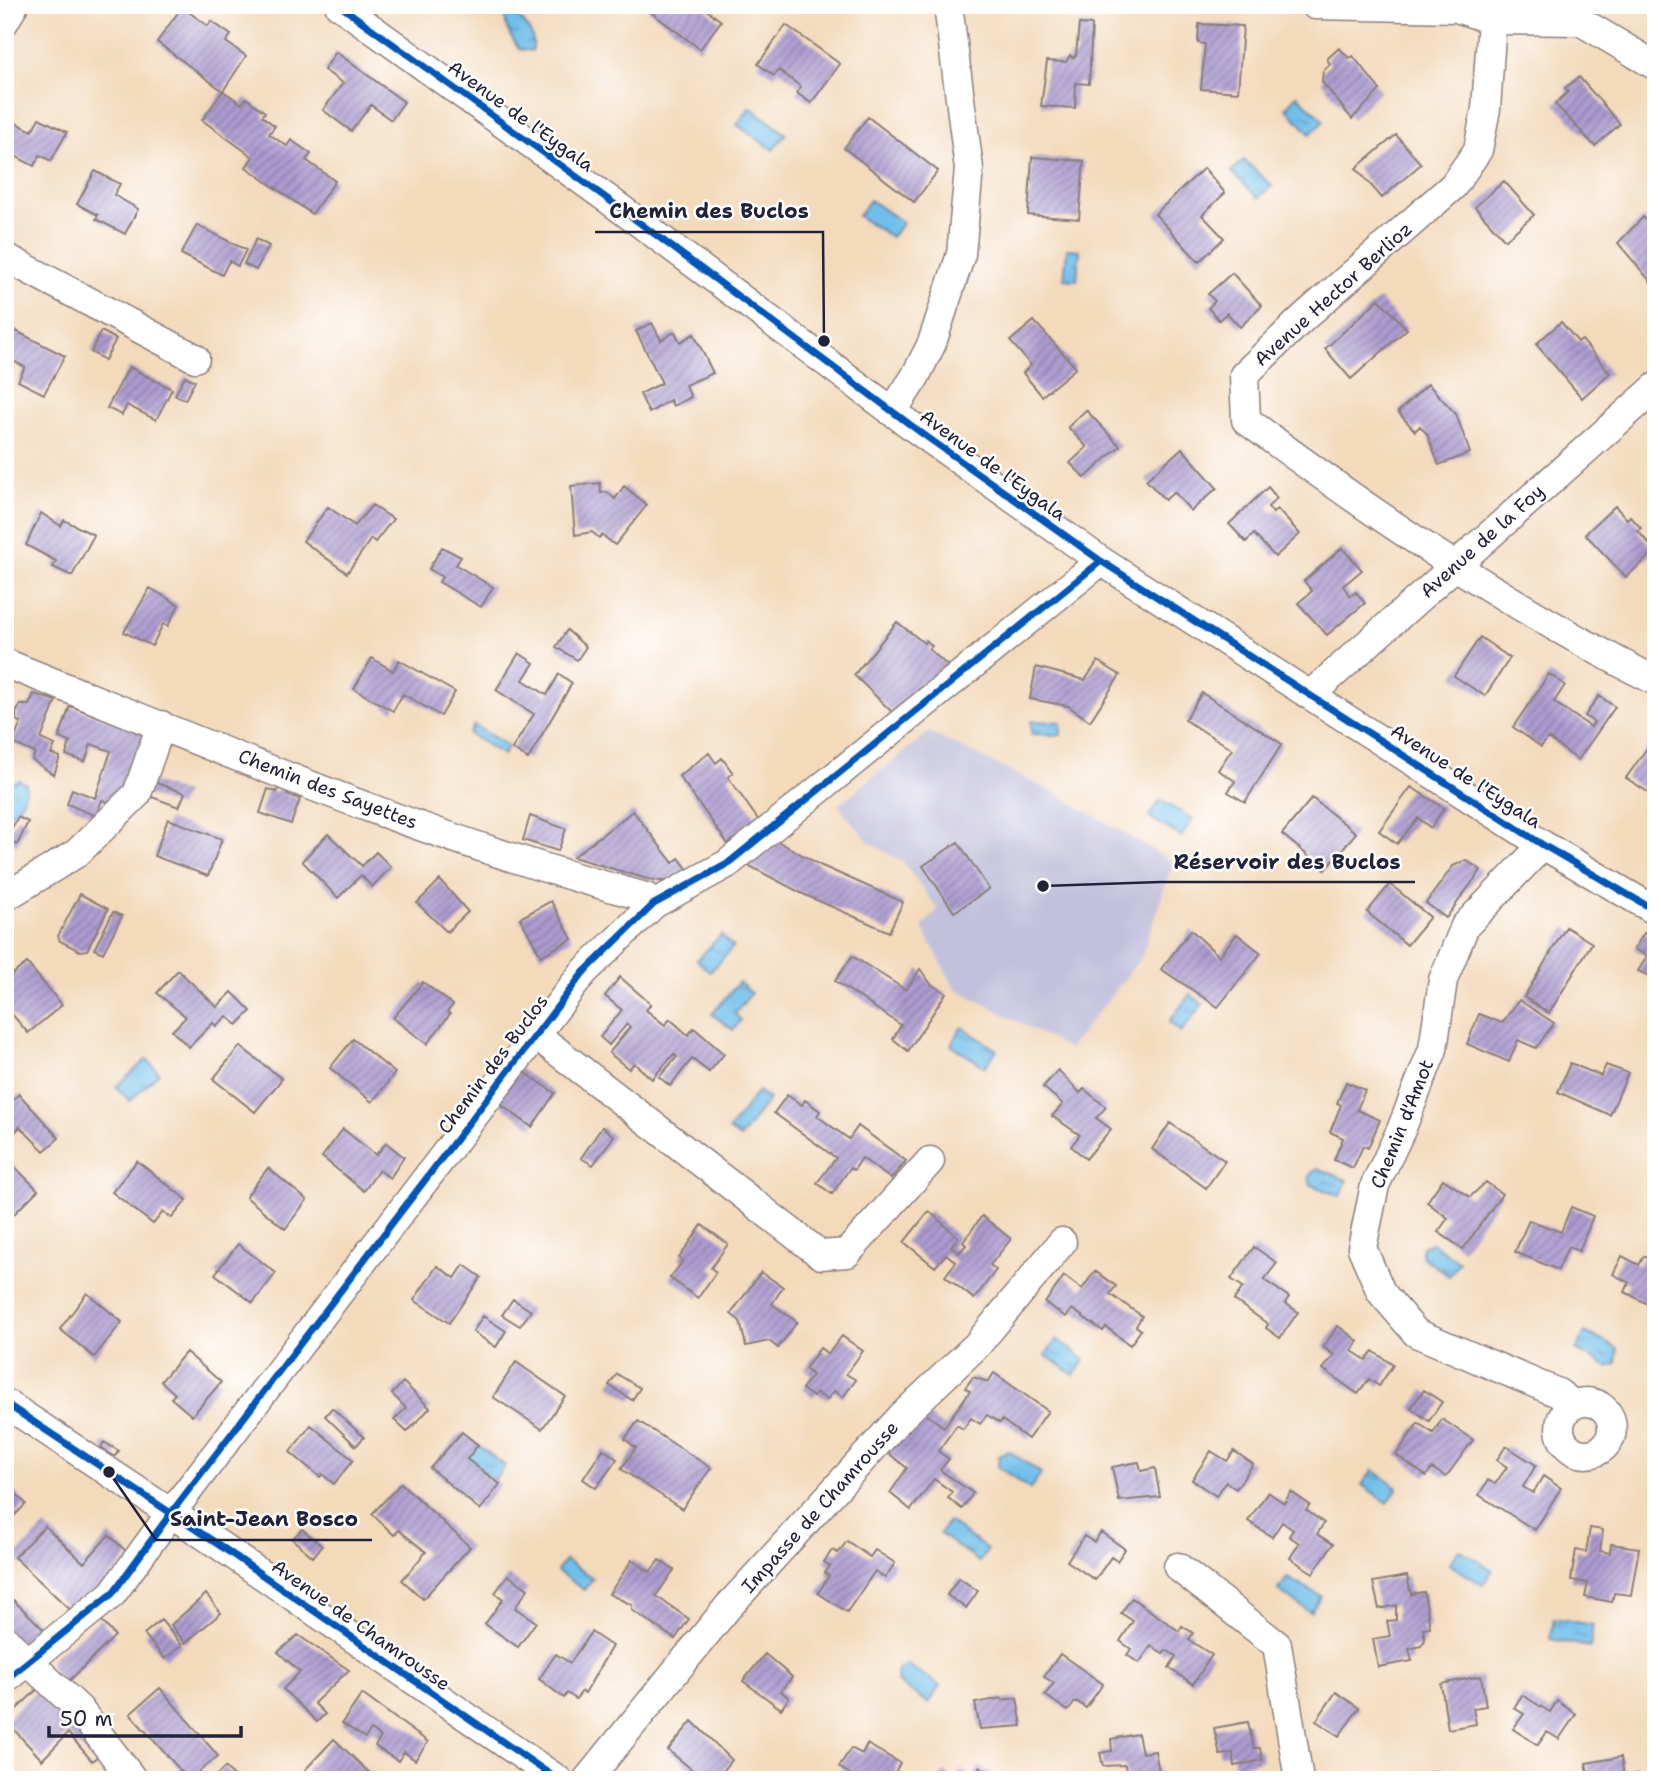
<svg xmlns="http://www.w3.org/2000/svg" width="1661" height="1785" font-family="'Shantell Sans',sans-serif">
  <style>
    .industrial { fill: #c2c1dc }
    .water { fill: url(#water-ripples); stroke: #497093; stroke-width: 2 }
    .building { fill: url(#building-hatch) }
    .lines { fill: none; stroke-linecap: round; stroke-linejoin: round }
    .minor-casing { stroke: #8a7e7b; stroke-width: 31 }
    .minor { stroke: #fff; stroke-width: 28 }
    .cycleway-casing { stroke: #fff; stroke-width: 11 }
    .cycleway { stroke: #0057b8; stroke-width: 7 }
    .labels { text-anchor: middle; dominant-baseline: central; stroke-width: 5; stroke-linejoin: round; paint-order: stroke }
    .street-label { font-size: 19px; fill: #22223b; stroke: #fff }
    .leader { fill: none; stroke: #22223b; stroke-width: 2.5 }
    .callout-dot { fill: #22223b; stroke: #fff; stroke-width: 2.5 }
    .callout-label { font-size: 21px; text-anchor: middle; font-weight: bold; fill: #22223b; stroke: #fff; stroke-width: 5; stroke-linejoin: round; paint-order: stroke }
  </style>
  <defs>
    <pattern id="water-ripples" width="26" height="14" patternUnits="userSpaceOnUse" patternTransform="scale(1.75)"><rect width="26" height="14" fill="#70bfeb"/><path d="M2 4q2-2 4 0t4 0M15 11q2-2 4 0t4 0" fill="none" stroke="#5c9bc0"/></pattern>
    <pattern id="building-hatch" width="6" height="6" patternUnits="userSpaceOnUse" patternTransform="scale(1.75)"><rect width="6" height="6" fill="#ac9bcf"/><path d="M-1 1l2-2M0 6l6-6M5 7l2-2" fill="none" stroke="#8c7ea9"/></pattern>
  </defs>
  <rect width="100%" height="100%" fill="#fff"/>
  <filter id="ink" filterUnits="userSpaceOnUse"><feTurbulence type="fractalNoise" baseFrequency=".0143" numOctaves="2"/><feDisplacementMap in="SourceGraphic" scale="14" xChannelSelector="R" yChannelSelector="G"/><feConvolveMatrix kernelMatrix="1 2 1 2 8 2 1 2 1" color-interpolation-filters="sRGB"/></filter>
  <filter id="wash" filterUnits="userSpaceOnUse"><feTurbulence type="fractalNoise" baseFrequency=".00686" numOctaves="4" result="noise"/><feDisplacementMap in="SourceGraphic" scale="28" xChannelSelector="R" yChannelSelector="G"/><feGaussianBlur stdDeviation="1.57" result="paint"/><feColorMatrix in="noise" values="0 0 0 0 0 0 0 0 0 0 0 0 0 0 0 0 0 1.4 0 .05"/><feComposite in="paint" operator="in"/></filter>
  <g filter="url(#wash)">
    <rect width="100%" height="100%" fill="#f3dabb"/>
    <path class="industrial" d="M929 732 1055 793 1173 862 1141 958 1069 1049 955 988 922 927 938 909 903 862 869 842 838 805Z"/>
    <path class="water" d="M511 14C524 19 537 36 532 51L519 49C512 39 505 28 505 15Z
      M1297 95 1324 121 1310 134 1286 108Z
      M750 107 786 134 773 150 737 125Z
      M1244 160 1272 186 1258 198 1231 171Z
      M870 200 903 223 891 237 858 216Z
      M1067 249 1080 250 1077 280 1064 279Z
      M1031 721 1061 722V735L1031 734Z
      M474 725 508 746 503 755 469 734Z
      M19 780 26 784C27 795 20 809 9 815L5 812V794L11 783Z
      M1160 800 1193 819 1181 837 1149 817Z
      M721 935 733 947 710 972 697 960Z
      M739 982 751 993 735 1014 741 1020 733 1030 712 1014Z
      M1190 994 1203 1004 1181 1032 1169 1022Z
      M962 1027 997 1050 985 1067 951 1045Z
      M147 1059 159 1073 130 1101 116 1087Z
      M758 1091 769 1099 740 1138 729 1130Z
      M1317 1168 1347 1180 1340 1196 1311 1185 1309 1176Z
      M1432 1243 1459 1262 1449 1276 1422 1257V1247Z
      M1585 1332 1618 1349 1616 1364 1608 1367 1576 1350Z
      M1057 1339 1085 1360 1074 1375 1045 1355Z
      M478 1445 505 1466 494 1480 467 1459Z
      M1009 1451 1041 1473 1030 1489 998 1467 999 1456Z
      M1373 1470 1398 1487 1388 1503 1362 1485Z
      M948 1521 988 1550 979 1562 940 1534Z
      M1459 1549 1493 1570 1483 1585 1449 1564Z
      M565 1560 593 1578 584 1590 557 1571Z
      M1287 1578 1321 1596 1310 1612 1278 1590Z
      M1554 1618 1593 1625 1590 1647 1550 1639Z
      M908 1665 940 1686 928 1703 897 1682 898 1669Z"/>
    <g id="blocks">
      <path class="building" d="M651 5H700L721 21 700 49 648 10Z
        M182 7 208 26 211 21 231 35 226 42 246 56 223 91 157 42Z
        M1079 24 1092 25 1089 84 1076 83 1075 108 1041 106 1047 61 1066 62 1070 55 1072 58 1076 55Z
        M1199 24 1243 26 1238 92 1201 89 1205 44 1198 43Z
        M786 25 840 64 811 103 797 93 801 87 779 70 774 76 758 64Z
        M1339 48 1349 58 1353 56 1380 90 1352 119 1322 82 1323 71 1330 64 1327 59Z
        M336 52 404 102 391 120 371 105 351 131 323 110 343 83 324 70Z
        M1579 77 1620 124 1595 146 1555 104 1568 92 1565 88Z
        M223 91 242 104 246 98 265 112 262 116 275 126 269 134 287 146 291 140 311 154 306 160 335 181 312 214 246 167 253 157 202 120Z
        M868 117 938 171 914 202 844 148Z
        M39 118 67 132 51 161 40 155 34 166 5 151V135L12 121 32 131Z
        M1396 135 1421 164 1382 198 1356 168Z
        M1032 157 1084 161 1079 219 1028 215Z
        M1204 168 1225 193 1202 215 1224 238 1199 262 1155 214Z
        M95 171 120 184 114 195 138 209 125 234 96 219 98 215 77 204Z
        M1504 181 1534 215 1505 240 1475 207Z
        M1643 217 1656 232V288L1618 243Z
        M197 225 246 250 238 266 229 261 222 275 181 254Z
        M256 239 269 246 256 270 244 264Z
        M1232 273 1262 306 1240 327 1227 313 1219 320 1208 308 1215 301 1208 294Z
        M1379 299 1407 329 1351 379 1325 349Z
        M1034 321 1076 368 1042 396 1023 373 1031 365 1010 341Z
        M1561 322 1578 342 1582 340 1610 373 1582 398 1536 344Z
        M652 323 661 340 675 332 680 342 694 334 713 373 685 385 691 397 673 406 670 400 649 413 640 394 662 383 636 331Z
        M10 328 65 356 44 394 18 381 25 367 5 357V338Z
        M101 331 116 339 105 360 91 352Z
        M129 367 172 389 156 420 127 405 122 415 107 408Z
        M185 376 195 381 185 400 175 395Z
        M1428 384 1456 414 1470 453 1439 465 1427 434 1420 426 1415 431 1398 412Z
        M1086 410 1120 446 1085 478 1070 463 1087 447 1068 427Z
        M1182 448 1217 488 1191 511 1174 492 1165 500 1146 480Z
        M600 483 601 493 607 492 615 499 624 486 647 505 615 545 602 535 599 538 592 532 575 535 571 486Z
        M1268 487 1277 498 1268 507 1273 513 1277 509 1300 534 1275 557 1254 534 1246 542 1229 524Z
        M372 505 393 519 375 542 371 539 347 573 303 541 328 507 355 526Z
        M1615 506 1627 519 1630 516 1641 528 1638 531 1655 551 1626 577 1585 534Z
        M41 513 61 526 64 520 94 535 72 576 53 567 56 561 26 545Z
        M442 547 461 557 456 565 493 587 481 607 439 582 442 577 429 569Z
        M1342 548 1362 570 1343 586 1350 596 1356 592 1365 603 1327 635 1298 603 1312 591 1304 581Z
        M150 588 179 605 168 626 163 624 152 646 124 632Z
        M897 622 924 643 926 640 932 646 929 649 948 666 896 716 854 675Z
        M567 630 586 647 577 660 556 647Z
        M1480 637 1510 658 1485 696 1454 676Z
        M519 653 534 663 523 680 547 695 559 674 572 683 528 759 512 749 534 714 496 690Z
        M372 658 393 671 399 660 455 692 441 716 403 694 393 711 354 689Z
        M1098 661 1120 675 1090 721 1068 706 1030 699 1036 667 1085 680Z
        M1549 674 1565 685 1554 702 1591 727 1594 722 1585 716 1599 696 1615 707 1578 760 1548 738 1541 747 1513 727Z
        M1202 693 1282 744 1245 802 1228 792 1235 781 1218 770 1232 749 1185 720Z
        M34 694 56 701 41 739 55 745 51 754 60 757 54 775 32 760 35 753 12 743 21 723 16 720V713L20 705H29Z
        M70 706 148 734 125 786 108 802 102 800 96 816 67 804 72 789 95 798 111 751 91 744 85 762 66 755 70 742 59 738Z
        M1654 738 1656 794 1654 796 1626 778Z
        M709 753 716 763 722 758 733 773 728 777 759 821 728 844 679 776Z
        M151 781 185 793 179 807 146 795Z
        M279 787 289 791 287 795 300 799 291 824 260 813 268 789 277 792Z
        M1411 787 1444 808 1431 828 1418 818 1397 844 1379 831Z
        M1312 798 1356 833 1325 870 1282 834Z
        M633 811 673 863 679 858 688 870 669 882 647 879 573 857Z
        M530 816 566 829 558 851 523 840Z
        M18 817 28 822 17 845 6 838Z
        M168 819 222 839 208 876 154 856Z
        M328 834 362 866 376 852 391 867 372 887 361 875 338 898 302 861Z
        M772 838 822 866 903 902 889 932 803 894 742 862Z
        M958 842 989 889 954 912 923 866Z
        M1466 860 1481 870 1446 918 1426 903 1453 866Z
        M440 880 468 912 447 932 417 903Z
        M1390 884 1430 917 1407 945 1367 912Z
        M80 894 108 909 87 950 80 951 60 941 58 936Z
        M551 901 572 939 541 956 520 918Z
        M113 912 122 916 103 953 94 949Z
        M1566 927 1592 943 1549 1013 1524 997Z
        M1191 930 1219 956 1237 934 1261 953 1218 1007 1161 969Z
        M1644 933 1656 939V979L1638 971 1647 956 1634 949Z
        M852 956 906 990 920 969 931 984 946 993 908 1051 893 1039 901 1025 835 981Z
        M27 963 62 1005 28 1033 5 1006V980Z
        M178 970 217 1007 232 992 251 1011 237 1025 227 1016 216 1026 213 1023 189 1047 172 1031 186 1017 157 993Z
        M620 977 651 1004 646 1010 665 1025 670 1019 688 1035 694 1028 724 1054 709 1072 692 1059 670 1086 659 1077 677 1057 674 1054 652 1079 634 1063 629 1069 609 1053 630 1027 627 1024 609 1045 600 1037 622 1010 605 996Z
        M423 982 453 1005 447 1012 450 1014 427 1044 393 1018Z
        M1519 1000 1554 1023 1536 1048 1518 1040 1509 1062 1467 1044 1479 1014 1502 1023Z
        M353 1039 395 1073 372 1102 330 1068Z
        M240 1046 282 1079 255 1112 213 1079Z
        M1570 1063 1601 1076 1606 1065 1628 1073 1610 1115 1558 1092Z
        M517 1067 555 1093 532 1127 494 1100Z
        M1058 1070 1080 1093 1084 1089 1106 1107 1096 1118 1111 1129 1086 1159 1071 1146 1080 1135 1052 1116 1063 1104 1043 1087Z
        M1346 1082 1365 1090 1357 1110 1380 1120 1368 1148 1363 1146 1353 1168 1334 1160 1343 1138 1330 1132 1341 1105 1337 1103Z
        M19 1094 59 1138 44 1151 20 1127 5 1141V1107Z
        M787 1095 802 1105 805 1100 820 1111 817 1116 849 1139 858 1126 906 1161 891 1179 862 1158 854 1170 850 1168 832 1194 817 1183 836 1158 774 1113Z
        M1170 1123 1225 1161 1206 1188 1152 1149Z
        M602 1127 614 1136 593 1165 581 1158Z
        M343 1129 376 1155 386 1143 404 1157 390 1178 379 1170 364 1191 322 1157Z
        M5 1157 38 1190 13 1215 5 1207Z
        M137 1161 187 1200 172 1218 163 1212 153 1224 112 1192Z
        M268 1168 307 1200 285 1229 246 1197Z
        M1443 1179 1470 1197 1486 1182 1502 1194 1463 1249 1438 1232 1448 1218 1427 1202Z
        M1571 1207 1593 1216 1579 1251 1568 1247 1558 1270 1515 1252 1529 1220 1561 1232Z
        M929 1211 958 1237 951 1246 959 1253 966 1245 963 1242 982 1216 1011 1239 990 1265 996 1270 974 1299 945 1276 956 1262 946 1254 935 1267 904 1242Z
        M702 1225 728 1244 711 1268 716 1272 698 1298 670 1278 683 1261 679 1258Z
        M238 1244 276 1273 253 1303 215 1274Z
        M1254 1247 1277 1263 1264 1280 1289 1297 1285 1303 1298 1312 1280 1338 1266 1328 1268 1324 1234 1300 1243 1287 1231 1279Z
        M1622 1256 1639 1265 1644 1256 1656 1262V1296L1651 1306 1625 1292 1629 1283 1613 1274Z
        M464 1265 481 1277 449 1323 414 1300 437 1266 455 1278Z
        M1095 1271 1116 1286 1110 1294 1142 1316 1136 1326 1141 1330 1130 1345 1106 1327 1103 1331 1072 1309 1066 1317 1045 1303 1064 1276 1082 1289Z
        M761 1272 783 1287 772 1304 797 1322 778 1348 769 1341 746 1346 740 1321 731 1314Z
        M87 1293 122 1322 94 1357 60 1329Z
        M513 1299 531 1311 520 1326 502 1315Z
        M483 1316 506 1331 496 1347 473 1332Z
        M1338 1326 1358 1341 1352 1351 1366 1360 1373 1351 1393 1365 1379 1386 1369 1379 1358 1394 1323 1369 1334 1355 1323 1347Z
        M842 1336 863 1351 846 1374 856 1380 843 1397 834 1391 827 1400 817 1393 813 1397 802 1389 812 1375 805 1369 820 1348 828 1354Z
        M186 1352 221 1382 192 1416 171 1398 175 1394 161 1381Z
        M516 1362 565 1396 542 1429 493 1397Z
        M994 1373 1048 1411 1028 1439 1002 1420 1000 1423 987 1415 980 1424 971 1418 963 1429 957 1425 938 1451 949 1459 940 1470 973 1493 962 1509 948 1498 952 1492 934 1479 911 1510 890 1493 907 1468 887 1452 922 1411 944 1427 970 1391 965 1388 973 1377 988 1382Z
        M617 1374 640 1388 632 1400 609 1385Z
        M403 1382 430 1408 407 1432 394 1420 406 1408 392 1394Z
        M1424 1390 1442 1402 1429 1421 1411 1408Z
        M332 1408 364 1437 356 1446 325 1416Z
        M1442 1419 1473 1440 1446 1477 1432 1468 1426 1476 1396 1455 1418 1423 1433 1433Z
        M638 1421 711 1468 682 1509 621 1469 636 1448 625 1439Z
        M311 1425 353 1460 334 1484 322 1474 320 1477 290 1452Z
        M462 1432 478 1445 467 1459 500 1484 480 1510 430 1468Z
        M104 1442 119 1451 114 1457 101 1447Z
        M1506 1446 1536 1465 1523 1487 1533 1493 1543 1476 1561 1488 1535 1530 1479 1495 1488 1480 1495 1484 1507 1467 1497 1460Z
        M603 1449 617 1459 596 1488 583 1479Z
        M1211 1451 1227 1461 1234 1451 1253 1464 1236 1489 1226 1482 1216 1496 1192 1480Z
        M1139 1462 1141 1471 1155 1468 1160 1497 1119 1501 1112 1467Z
        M5 1482 26 1504 5 1525Z
        M401 1483 470 1547 423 1599 402 1580 426 1552 399 1530 394 1535 372 1514Z
        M1268 1492 1284 1503 1291 1492 1310 1505 1306 1510 1324 1523 1317 1534 1333 1544 1313 1573 1290 1558 1299 1543 1289 1536 1293 1530 1282 1522 1272 1537 1248 1521Z
        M45 1526 84 1563 109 1535 130 1555 77 1616 14 1557Z
        M1590 1528 1603 1530 1600 1551 1610 1553 1611 1544 1639 1548 1631 1595 1614 1593 1612 1602 1585 1597 1588 1583 1571 1580 1576 1550 1586 1552Z
        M302 1529 322 1546 313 1557 292 1539Z
        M1101 1532 1125 1549 1117 1561 1111 1557 1095 1580 1067 1561 1084 1536 1094 1542Z
        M847 1541 870 1557 875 1550 895 1563 885 1578 875 1571 847 1612 818 1593 829 1576 825 1573 830 1566 824 1562 832 1550 838 1553Z
        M632 1560 650 1572 659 1560 674 1570 656 1596 689 1619 675 1639 632 1610V1605L609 1594Z
        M508 1575 528 1589 515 1608 536 1622 518 1647 485 1624 503 1599 495 1593Z
        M1407 1576 1411 1594 1424 1592 1430 1627 1423 1628 1425 1640 1421 1646 1409 1649 1412 1661 1378 1667 1373 1639 1390 1636 1387 1621 1396 1620V1605L1379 1609 1373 1582Z
        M959 1578 978 1591 966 1608 947 1595Z
        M206 1594 221 1613 185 1643 171 1625Z
        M1132 1598 1179 1631 1182 1626 1193 1633 1189 1640 1212 1655 1193 1684 1169 1668 1176 1656 1166 1650 1163 1653 1151 1646 1139 1663 1127 1655 1131 1649 1120 1641 1133 1621 1121 1613Z
        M12 1599 31 1617 50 1636 23 1646 5 1628V1606Z
        M100 1619 115 1636 65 1685 51 1669 50 1660Z
        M161 1620 182 1645 165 1659 144 1634Z
        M591 1632 612 1646 585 1693 582 1691 576 1699 567 1693 564 1698 539 1679 556 1654 570 1663Z
        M298 1635 349 1670 314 1703 325 1714 317 1722 283 1689 300 1672 278 1652Z
        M765 1654 792 1677 781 1691 789 1698 781 1709 743 1681Z
        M1060 1654 1103 1684 1086 1708 1076 1701 1068 1711 1045 1695 1054 1683 1044 1677Z
        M1481 1676 1486 1706 1473 1708 1476 1724 1448 1729 1441 1684Z
        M42 1685 99 1755 92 1761 68 1733 42 1760 5 1720Z
        M160 1688 218 1756 189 1780 130 1714Z
        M1336 1692 1359 1708 1339 1736 1316 1721Z
        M362 1694 428 1742 415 1760 404 1752 398 1761 375 1746 381 1737 371 1730 365 1738 342 1723Z
        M1522 1695 1550 1712 1557 1701 1576 1714 1559 1739 1547 1732 1538 1745 1513 1729 1524 1714 1514 1708Z
        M1002 1698 1003 1700 1017 1698 1022 1726 980 1729 975 1703Z
        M692 1721 732 1760 716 1780H699L701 1777 668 1750Z
        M1248 1722 1254 1748H1260L1262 1760 1235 1766 1233 1753 1220 1755 1214 1728Z
        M1138 1734 1142 1753 1155 1751 1159 1772 1154 1773 1155 1780H1122L1127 1777 1125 1765 1103 1766 1100 1753 1112 1751 1111 1739Z
        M334 1739 357 1761 377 1780H316L305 1770Z
        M867 1744 900 1763 891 1780H847L850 1774 839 1767 851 1748 862 1754Z
        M1621 1757 1624 1776 1638 1774 1639 1780H1589L1586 1763Z
        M980 1766 1000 1780H938L944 1772 955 1779 961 1770 972 1777Z
        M225 1767 233 1775 228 1780H212Z
        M1437 1771 1438 1780H1397V1778Z"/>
    </g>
  </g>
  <g filter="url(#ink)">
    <use href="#blocks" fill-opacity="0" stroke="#8a7e7b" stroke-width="2"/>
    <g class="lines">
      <defs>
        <path id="minor" d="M339 5 609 200 920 432 1101 561 1543 845 1656 911
          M1315 5 1457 8 1492 20 1580 21 1656 66
          M1492 20 1486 109 1478 150 1453 186 1303 318 1244 375 1246 420C1375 516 1512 609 1656 681
          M5 21 14 5
          M5 257 195 358
          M892 412 915 377 932 343 961 254 969 169 948 5
          M5 663C214 747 429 840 646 897L654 904
          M1310 695 1656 387
          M1543 845 1465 926 1443 980 1433 1049 1401 1130 1375 1185 1362 1248 1381 1292 1416 1333 1558 1393 1574 1405
          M5 897 77 853 137 794 161 725
          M536 1035 821 1255 847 1253 930 1161
          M1560 1428a26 26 0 1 1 52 0a26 26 0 1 1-52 0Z
          M5 1403 219 1545 558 1780
          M1178 1567 1277 1645 1299 1780
          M5 1640 79 1709 133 1780
          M5 1680 112 1594 171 1513 583 973 654 904 727 864 1101 561
          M587 1780 728 1607 902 1416 977 1345 1062 1242"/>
      </defs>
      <use href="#minor" class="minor-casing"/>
      <use href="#minor" class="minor"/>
      <defs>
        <path id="cycleway" d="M339 5 609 200 920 432 1101 561 1543 845 1656 911
          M5 1403 219 1545 558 1780
          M5 1680 112 1594 171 1513 583 973 654 904 727 864 1101 561"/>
      </defs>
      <use href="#cycleway" class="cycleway-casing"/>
      <use href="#cycleway" class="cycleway"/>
    </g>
  </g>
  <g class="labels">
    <g class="street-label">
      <text transform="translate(521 116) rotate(36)">Avenue de l'Eygala</text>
      <text transform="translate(1333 294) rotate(-42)">Avenue Hector Berlioz</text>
      <text transform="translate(993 465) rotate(36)">Avenue de l'Eygala</text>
      <text transform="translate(1482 541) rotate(-42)">Avenue de la Foy</text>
      <text transform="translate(1466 776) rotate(33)">Avenue de l'Eygala</text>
      <text transform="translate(328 789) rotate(21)">Chemin des Sayettes</text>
      <text transform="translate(493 1064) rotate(-53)">Chemin des Buclos</text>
      <text transform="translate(1402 1124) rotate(-68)">Chemin d'Amot</text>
      <text transform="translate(820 1507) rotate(-48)">Impasse de Chamrousse</text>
      <text transform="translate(361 1625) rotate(35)">Avenue de Chamrousse</text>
    </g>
  </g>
  <path class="leader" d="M824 341L823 232H595M1043 886L1160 882H1415M109 1472L156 1540H372"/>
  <g class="callout-dot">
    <circle cx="824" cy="341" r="7"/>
    <circle cx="1043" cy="886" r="7"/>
    <circle cx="109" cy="1472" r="7"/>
  </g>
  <g class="callout-label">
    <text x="709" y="218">Chemin des Buclos</text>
    <text x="1287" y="869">Réservoir des Buclos</text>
    <text x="264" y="1526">Saint-Jean Bosco</text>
  </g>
  <rect width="1661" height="1785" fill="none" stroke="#fff" stroke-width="28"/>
  <path d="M49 1726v10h192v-10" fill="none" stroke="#22223b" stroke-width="3.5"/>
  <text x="60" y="1726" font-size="21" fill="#22223b" stroke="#ffffff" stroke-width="5" paint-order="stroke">50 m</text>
</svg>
